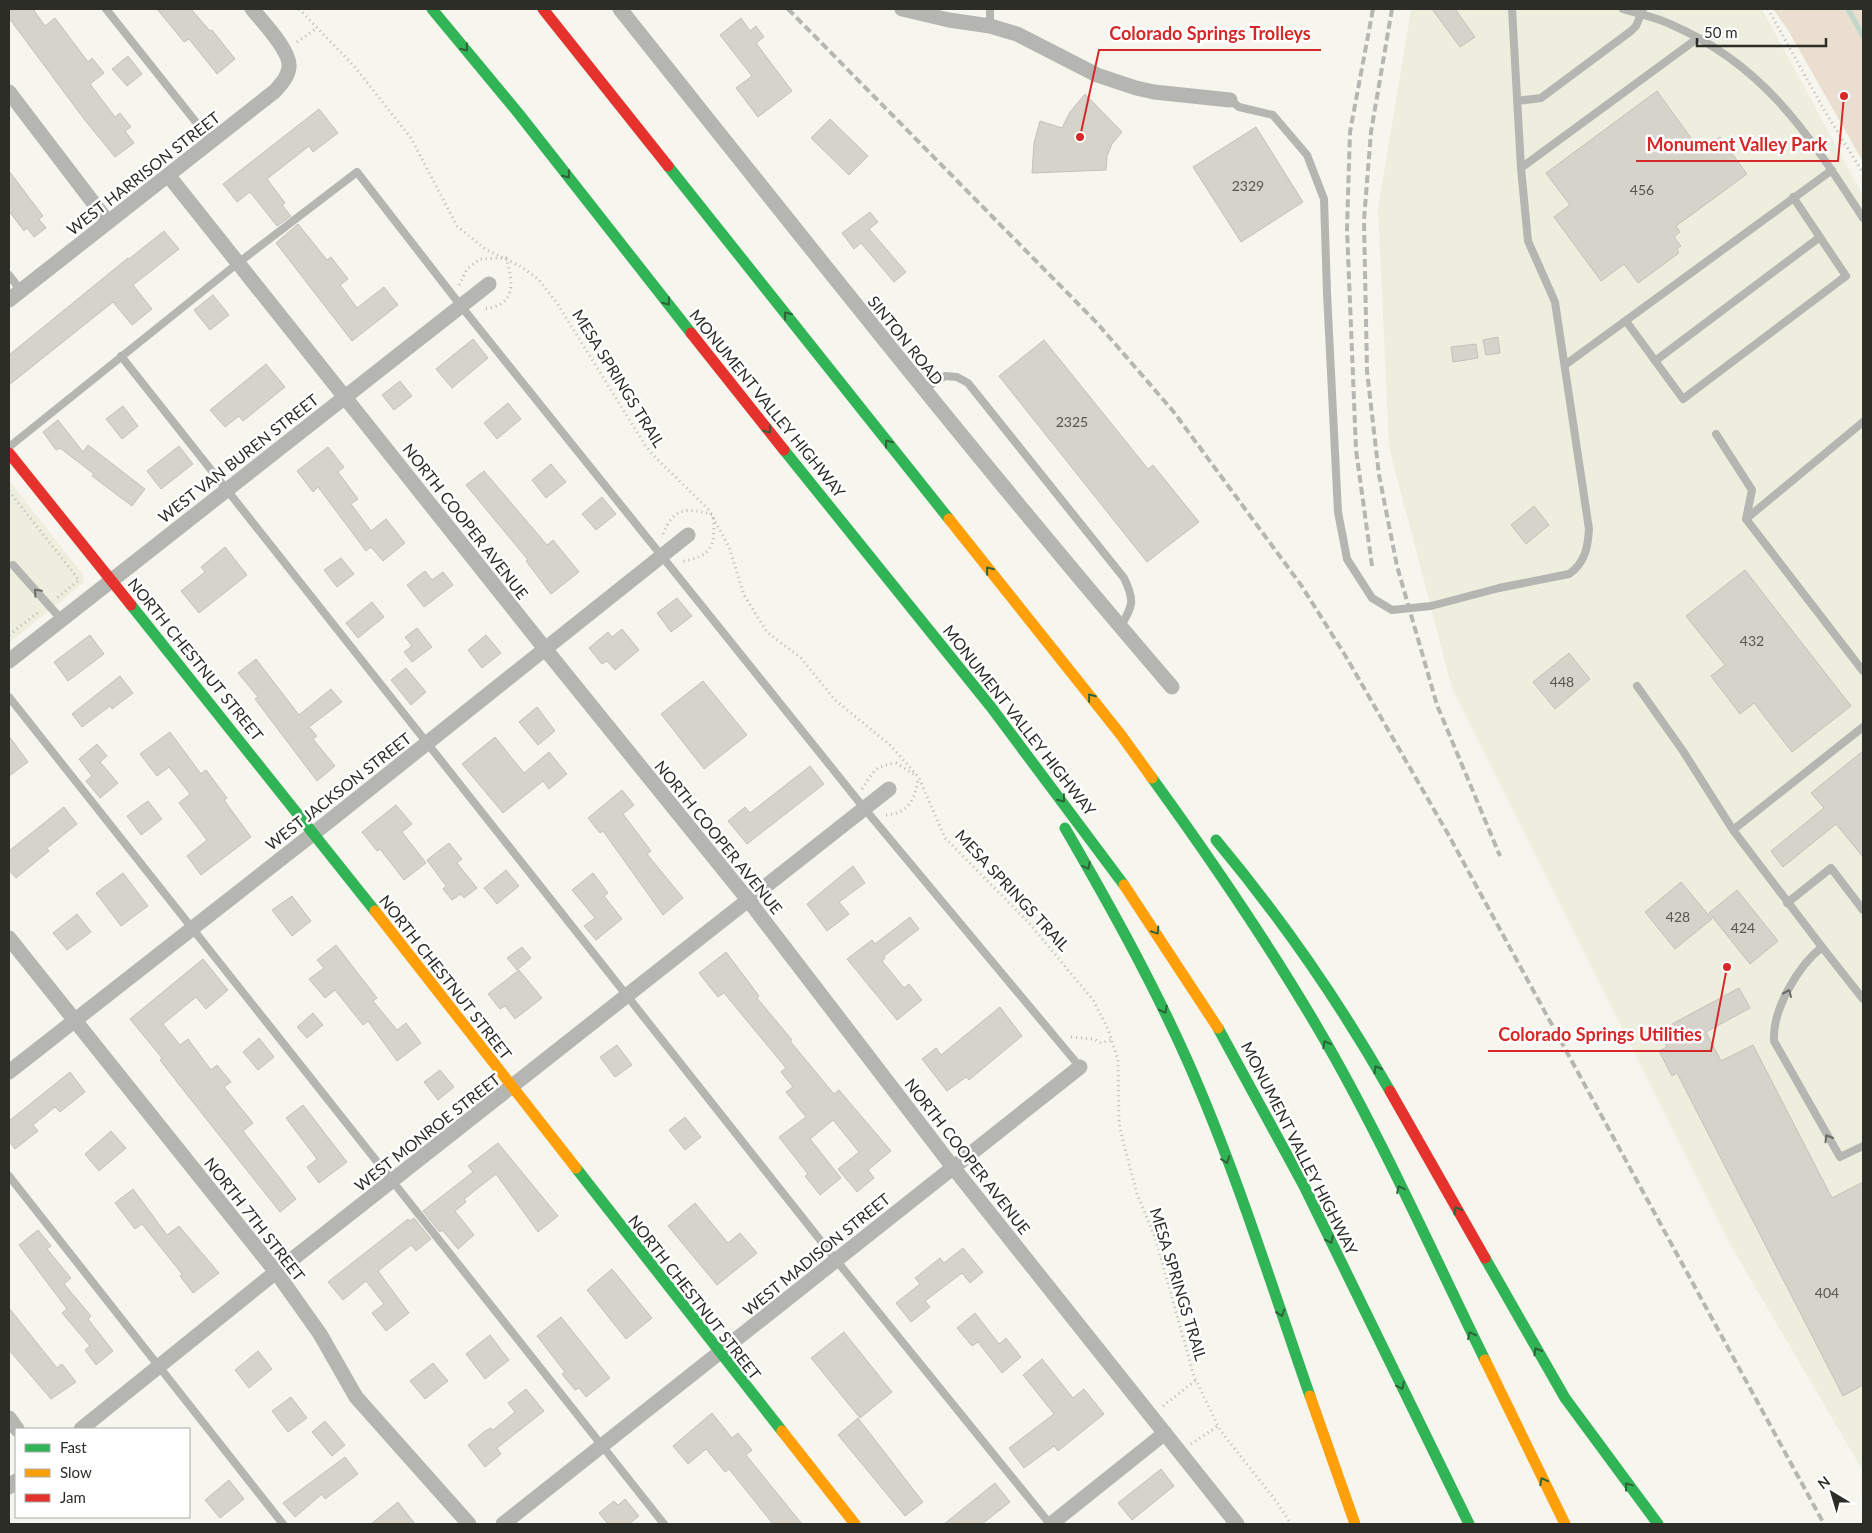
<svg xmlns="http://www.w3.org/2000/svg" width="1872" height="1533" font-family="Lato,sans-serif">
  <style>
    .built { fill: #edeede }
    .green { fill: #eaded0 }
    .lines { fill: none; stroke-linecap: round; stroke-linejoin: round }
    .stream { stroke: #c1d7c9; stroke-width: 5 }
    .building { fill: #d6d3ca; stroke: #c2c1bb }
    .path { stroke: #babab7; stroke-width: 3; stroke-dasharray: 1 4; stroke-linecap: butt }
    .lane { stroke: #b5b5b2; stroke-width: 8 }
    .street { stroke: #b5b5b2; stroke-width: 15 }
    .fast { stroke: #30b455; stroke-width: 11 }
    .slow { stroke: #ff9f0a; stroke-width: 11 }
    .jam { stroke: #e5322d; stroke-width: 11 }
    .rail { stroke: #b6b6b2; stroke-width: 4; stroke-dasharray: 8 4; stroke-linecap: butt }
    .oneway { stroke: #2e633a }
    .oneway2 { stroke: #6a6a66 }
    .labels { text-anchor: middle; dominant-baseline: central; stroke-width: 5; stroke-linejoin: round; paint-order: stroke }
    .number-label { font-size: 14px; fill: #575650 }
    .street-label { font-size: 16px; fill: #2d2d28; stroke: #fff }
    .leader { fill: none; stroke: #d62828; stroke-width: 2 }
    .callout-dot { fill: #d62828; stroke: #fff; stroke-width: 2 }
    .callout-label { font-size: 18px; text-anchor: middle; font-weight: bold; fill: #d62828; stroke: #fff; stroke-width: 5; stroke-linejoin: round; paint-order: stroke }
  </style>
  <rect width="100%" height="100%" fill="#f6f6ee"/>
  <path class="built" d="M1411 9H1762L1863 196V1471L1731 1246 1452 688 1389 447 1378 208Z
    M9 480 84 576 83 583 77 588 9 643Z"/>
  <path class="green" d="M1773 9H1863V162L1788 30Z"/>
  <g class="lines">
    <path class="stream" d="M1848 9 1863 36"/>
  </g>
  <path class="building" d="M9 9H33L45 26 55 18 88 62 92 58 104 73 90 84 115 117 120 113 131 127 125 131 134 143 115 157 84 119 9 18Z
    M157 9H191L210 31 212 30 235 59 217 74 189 39 184 42Z
    M1432 9H1455L1475 37 1460 47Z
    M741 18 750 31 756 26 764 37 756 43 792 91 758 117 736 88 752 76 720 35Z
    M128 56 142 74 127 86 112 69Z
    M1657 91 1696 145 1702 140 1706 147 1720 137 1747 174 1676 226 1680 232 1674 237 1681 246 1677 249 1679 253 1638 283 1624 264 1601 281 1554 217 1570 205 1546 173Z
    M1085 94 1122 132 1112 144 1107 156 1106 170 1032 173 1034 143 1040 121 1062 128 1070 112Z
    M319 109 338 133 313 152 309 146 267 179 285 203 282 205 291 216 277 226 250 192 237 202 223 184Z
    M830 119 868 156 849 175 811 138Z
    M1256 127 1303 202 1241 242 1193 167Z
    M9 171 43 216 39 219 46 228 34 237 27 228 24 231 9 211Z
    M870 212 878 222 869 229 906 272 894 282 861 243 854 249 842 233Z
    M298 224 327 260 331 257 348 279 340 285 357 308 384 287 398 305 352 341 276 243Z
    M164 231 179 249 133 285 152 309 132 325 113 302 9 385V355L128 258 129 259Z
    M213 295 229 315 210 330 194 310Z
    M1498 337 1500 353 1486 355 1483 340Z
    M473 339 488 358 452 388 436 369Z
    M1044 340 1148 469 1153 465 1199 522 1147 562 999 376Z
    M1476 344 1478 358 1453 362 1451 347Z
    M266 364 285 387 243 421 239 416 225 427 210 410Z
    M400 381 412 396 394 410 382 395Z
    M508 403 521 419 497 439 484 423Z
    M123 406 138 426 122 439 106 419Z
    M58 420 83 452 88 445 145 489 132 506 92 476 94 474 60 448 56 450 43 432Z
    M179 446 193 464 161 489 147 471Z
    M328 447 344 467 338 472 358 499 351 504 371 531 386 519 405 543 383 561 371 547 366 551 318 487 313 492 297 471Z
    M551 464 566 482 546 498 532 480Z
    M484 471 547 545 553 540 579 572 551 594 526 561 528 560 466 485Z
    M602 497 616 514 596 530 582 514Z
    M1534 506 1549 525 1526 544 1511 525Z
    M225 547 247 575 199 613 181 591 205 572 201 567Z
    M341 558 354 574 337 587 324 570Z
    M1745 570 1851 706 1792 752 1754 703 1740 714 1711 676 1725 665 1686 616Z
    M425 571 432 580 443 572 453 585 424 607 407 585Z
    M677 598 692 616 671 632 657 613Z
    M372 602 384 617 358 638 346 623Z
    M417 628 432 647 412 662 404 652 412 646 405 637Z
    M622 629 639 650 615 670 607 661 602 664 589 648 608 632 612 637Z
    M90 635 104 654 68 681 54 662Z
    M486 635 501 653 482 668 468 650Z
    M1569 653 1590 679 1555 709 1533 682Z
    M256 659 299 715 331 689 342 702 309 727 317 736 313 739 335 766 317 781 255 699 258 697 238 673Z
    M406 668 426 692 411 705 391 680Z
    M120 676 133 693 112 709 110 706 82 727 72 714Z
    M703 681 747 735 704 769 661 714Z
    M537 707 555 731 538 745 519 722Z
    M170 732 201 774 206 770 227 798 224 800 251 837 201 875 187 856 207 840 179 803 190 794 169 767 157 776 140 754Z
    M9 736 28 762 9 776Z
    M495 737 524 773 549 752 567 774 549 789 543 781 503 813 462 764Z
    M97 744 107 756 100 762 118 783 100 798 86 781 92 776 79 759Z
    M1863 751V857L1836 824 1783 867 1771 851 1824 808 1811 793Z
    M810 766 824 784 747 844 728 821 745 807 750 813Z
    M622 790 634 805 623 814 651 851 647 854 683 898 663 915 603 831 600 833 588 818Z
    M148 801 162 819 141 835 127 816Z
    M396 805 412 824 402 832 426 863 404 880 380 849 377 851 362 832Z
    M64 807 77 824 47 848 49 851 16 878 9 870V851Z
    M449 843 462 859 457 863 477 888 464 898 461 894 452 900 443 889 446 886 427 860Z
    M853 866 865 883 839 902 849 914 827 931 807 904Z
    M506 870 519 886 497 904 484 888Z
    M123 873 148 906 121 926 96 893Z
    M593 873 608 893 604 896 622 919 596 940 584 926 595 918 572 890Z
    M1681 882 1712 919 1675 949 1645 912Z
    M1737 890 1778 941 1750 964 1709 913Z
    M292 896 311 921 292 936 272 910Z
    M77 914 91 932 67 950 53 933Z
    M910 917 919 929 884 956 885 958 882 961 904 988 909 984 922 1000 897 1020 847 959 872 940 875 944Z
    M336 945 377 998 373 1001 397 1030 406 1023 421 1043 397 1061 368 1021 363 1025 335 990 325 998 309 979 324 968 317 960Z
    M522 947 531 958 517 970 507 958Z
    M726 952 759 996 757 998 792 1040 790 1041 834 1094 839 1090 891 1151 868 1170 874 1178 857 1192 838 1169 859 1152 833 1120 810 1139 841 1178 820 1195 805 1176 808 1174 779 1137 806 1117 786 1092 793 1087 781 1072 786 1068 724 993 718 997 699 973Z
    M203 959 228 990 206 1009 196 997 163 1024 180 1045 188 1039 211 1070 217 1065 231 1082 224 1087 253 1123 243 1131 296 1199 280 1212 177 1082 160 1060 162 1058 130 1019Z
    M519 970 542 998 515 1019 505 1006 500 1009 488 994Z
    M1739 988 1750 1008 1706 1032 1721 1061 1753 1045 1832 1198 1863 1182V1385L1843 1396 1677 1073 1672 1076 1659 1051 1667 1047 1659 1031Z
    M1000 1007 1022 1036 969 1080 966 1077 947 1091 922 1059 936 1048 941 1055Z
    M313 1013 323 1025 307 1038 297 1027Z
    M259 1038 274 1057 258 1070 243 1052Z
    M617 1045 632 1065 615 1077 600 1057Z
    M440 1070 454 1087 438 1100 424 1082Z
    M70 1072 85 1092 60 1112 55 1107 33 1125 38 1131 15 1149 9 1141V1121Z
    M303 1105 347 1162 319 1183 307 1167 317 1159 286 1118Z
    M685 1117 701 1137 685 1150 669 1130Z
    M111 1131 126 1148 99 1171 85 1154Z
    M498 1143 558 1216 538 1232 496 1174 464 1199 466 1202 455 1211 474 1235 458 1249 442 1230 440 1232 423 1211 473 1172 468 1166Z
    M133 1189 167 1235 179 1226 219 1273 193 1293 180 1276 182 1274 142 1224 135 1229 115 1203Z
    M695 1203 728 1243 740 1233 757 1253 717 1285 668 1226Z
    M414 1218 431 1239 416 1251 411 1245 378 1271 409 1313 386 1331 372 1313 384 1304 366 1281 343 1300 328 1282 408 1219 410 1221Z
    M38 1230 51 1246 47 1249 71 1278 64 1284 91 1316 88 1319 113 1351 96 1365 85 1350 90 1346 62 1313 67 1309 19 1245Z
    M963 1248 983 1272 970 1283 962 1273 925 1301 930 1307 911 1322 896 1303 920 1284 915 1278 940 1258 944 1263Z
    M612 1269 652 1318 626 1339 587 1290Z
    M9 1308 57 1368 62 1364 76 1382 51 1399 9 1350Z
    M975 1313 999 1344 1006 1338 1021 1357 1002 1373 978 1342 972 1346 957 1328Z
    M561 1317 610 1378 586 1397 579 1388 575 1390 562 1374 565 1372 537 1336Z
    M844 1332 892 1392 860 1418 811 1358Z
    M490 1335 509 1360 485 1379 466 1354Z
    M258 1351 272 1369 249 1388 235 1370Z
    M1042 1359 1073 1398 1084 1389 1104 1414 1058 1451 1054 1446 1024 1468 1009 1448 1054 1414 1023 1375Z
    M433 1363 448 1381 425 1399 410 1381Z
    M526 1389 544 1411 497 1448 501 1454 485 1467 468 1445 485 1431 491 1428 493 1430 515 1412 508 1403Z
    M291 1397 307 1418 288 1432 272 1411Z
    M712 1413 732 1438 738 1433 752 1450 746 1455 802 1524H773L729 1469 725 1472 706 1449 688 1464 673 1446Z
    M858 1418 923 1502 905 1516 838 1435Z
    M325 1421 345 1445 332 1456 312 1432Z
    M345 1457 358 1474 325 1499 322 1494 295 1517 283 1503Z
    M1161 1469 1174 1486 1132 1520 1118 1503Z
    M229 1480 244 1499 220 1518 205 1500Z
    M995 1483 1010 1502 982 1524H944Z
    M625 1499 639 1516 629 1524H608L599 1513 614 1501 618 1505Z
    M398 1502 415 1524H371Z"/>
  <g class="lines">
    <path class="path" d="M299 9 354 66 411 138 457 226 485 249 522 267 539 280 557 303 645 445 654 456 709 510 729 547 744 595 767 632 801 658 835 700 890 745 907 764 919 778 945 838 1029 923 1093 1000 1108 1029 1118 1060 1119 1123 1123 1141 1137 1194 1155 1237 1194 1376 1220 1430 1276 1501 1291 1524
      M1768 9 1823 108 1863 173
      M297 42 317 28
      M459 285 467 269 480 259 506 258C514 283 516 306 483 309
      M9 491 79 580 57 598
      M663 534C674 507 687 507 713 515 716 547 712 556 680 562
      M9 635 40 611
      M862 789C874 771 873 767 896 763L915 775
      M886 815C909 813 914 800 918 780
      M1071 1037 1094 1039 1101 1043 1111 1040
      M1163 1406 1196 1380
      M1191 1444 1218 1426"/>
    <path class="lane" d="M106 9 211 141
      M1623 9C1639 14 1655 17 1670 24 1765 65 1809 135 1863 218
      M990 26V9
      M1230 100 1239 107 1273 115 1307 155 1324 199 1327 293 1338 512 1347 559 1372 598 1392 610 1431 606 1499 588 1569 574C1585 563 1588 547 1589 529L1555 302 1528 241 1521 168 1512 9
      M1517 101 1541 98 1631 31 1636 26 1643 9
      M1521 168 1698 38
      M9 275 21 291
      M1626 321 1683 399 1846 276 1793 197
      M121 356 836 1260 1050 1524
      M1655 361 1820 237
      M1565 365 1832 170
      M923 390 945 376 957 377 968 383 1124 578C1135 601 1133 605 1121 626
      M1716 434 1752 490 1746 519 1863 671
      M9 447 238 263 357 172 461 306 864 808 1080 1067
      M1746 519 1863 422
      M13 565 61 619
      M1637 686 1683 751 1733 830 1822 947C1798 966 1772 1010 1774 1041L1840 1157 1863 1146
      M9 697 664 1524
      M1733 830 1863 727
      M1787 903 1831 868 1863 910
      M1822 947 1863 999
      M9 1176 283 1524"/>
    <path class="street" d="M620 9C802 237 982 466 1172 687
      M902 9 949 20 990 26 1017 34 1097 75 1136 88 1154 92 1230 100
      M9 92 108 222
      M168 175 546 650 749 901 952 1166 1237 1524
      M9 300 275 91C281 84 288 77 289 67 291 51 262 21 252 9
      M9 661 489 284
      M9 938 276 1272 320 1334 356 1397 469 1524
      M9 1072 328 822 688 535
      M9 1418 17 1429
      M81 1429 276 1272 889 789
      M9 1487 16 1481
      M503 1524 1080 1067
      M1051 1524 1165 1433"/>
    <path class="fast" d="M432 9 519 114 691 333
      M668 166 949 519
      M784 450 991 707 1124 885
      M131 605 375 911
      M1152 778C1210 858 1266 940 1316 1025 1379 1132 1430 1248 1485 1360
      M1065 828C1109 904 1152 981 1188 1062 1236 1171 1271 1284 1310 1396
      M1216 840C1281 918 1340 1003 1390 1091
      M1218 1028 1304 1186 1469 1524
      M576 1168 782 1431
      M1485 1258 1565 1398 1658 1524"/>
    <path class="slow" d="M949 519 1121 735 1152 778
      M1124 885 1218 1028
      M375 911 576 1168
      M1485 1360 1565 1524
      M1310 1396 1355 1524
      M782 1431 855 1524"/>
    <path class="jam" d="M543 9 668 166
      M691 333 784 450
      M9 453 131 605
      M1390 1091 1485 1258"/>
    <path class="rail" d="M788 9 1097 323 1173 411 1301 585 1345 655 1448 834 1824 1524
      M1392 9 1371 132 1364 220 1367 371 1379 475 1397 566 1437 705 1500 856
      M1372 566 1356 450 1347 229 1350 132 1373 9"/>
  </g>
  <defs><path id="oneway-chevron" d="M-2-3.5L2.5 0L-2 3.5" fill="none" stroke-width="1.6" stroke-linecap="round" stroke-linejoin="round" transform="scale(1.25)"/></defs>
  <g class="oneway">
    <use href="#oneway-chevron" transform="translate(465 48) rotate(51)"/>
    <use href="#oneway-chevron" transform="translate(567 175) rotate(51)"/>
    <use href="#oneway-chevron" transform="translate(667 302) rotate(52)"/>
    <use href="#oneway-chevron" transform="translate(787 315) rotate(-128)"/>
    <use href="#oneway-chevron" transform="translate(768 430) rotate(52)"/>
    <use href="#oneway-chevron" transform="translate(888 443) rotate(-128)"/>
    <use href="#oneway-chevron" transform="translate(989 570) rotate(-129)"/>
    <use href="#oneway-chevron" transform="translate(1091 697) rotate(-129)"/>
    <use href="#oneway-chevron" transform="translate(1062 799) rotate(52)"/>
    <use href="#oneway-chevron" transform="translate(1087 866) rotate(61)"/>
    <use href="#oneway-chevron" transform="translate(1156 931) rotate(57)"/>
    <use href="#oneway-chevron" transform="translate(1164 1010) rotate(63)"/>
    <use href="#oneway-chevron" transform="translate(1326 1044) rotate(-119)"/>
    <use href="#oneway-chevron" transform="translate(1377 1069) rotate(-120)"/>
    <use href="#oneway-chevron" transform="translate(1226 1160) rotate(70)"/>
    <use href="#oneway-chevron" transform="translate(1400 1189) rotate(-116)"/>
    <use href="#oneway-chevron" transform="translate(1457 1210) rotate(-120)"/>
    <use href="#oneway-chevron" transform="translate(1330 1240) rotate(64)"/>
    <use href="#oneway-chevron" transform="translate(1281 1313) rotate(71)"/>
    <use href="#oneway-chevron" transform="translate(1471 1335) rotate(-116)"/>
    <use href="#oneway-chevron" transform="translate(1537 1351) rotate(-120)"/>
    <use href="#oneway-chevron" transform="translate(1401 1386) rotate(64)"/>
    <use href="#oneway-chevron" transform="translate(1543 1481) rotate(-117)"/>
    <use href="#oneway-chevron" transform="translate(1628 1486) rotate(-127)"/>
  </g>
  <g class="oneway2">
    <use href="#oneway-chevron" transform="translate(37 592) rotate(-133)"/>
    <use href="#oneway-chevron" transform="translate(1788 993) rotate(-66)"/>
    <use href="#oneway-chevron" transform="translate(1828 1138) rotate(-120)"/>
  </g>
  <g class="labels">
    <g class="number-label">
      <text x="1248" y="185">2329</text>
      <text x="1642" y="189">456</text>
      <text x="1072" y="421">2325</text>
      <text x="1752" y="640">432</text>
      <text x="1562" y="681">448</text>
      <text x="1678" y="916">428</text>
      <text x="1743" y="927">424</text>
      <text x="1827" y="1292">404</text>
    </g>
    <g class="street-label">
      <text transform="translate(143 173) rotate(-38)">WEST HARRISON STREET</text>
      <text transform="translate(906 340) rotate(51)">SINTON ROAD</text>
      <text transform="translate(619 378) rotate(58)">MESA SPRINGS TRAIL</text>
      <text transform="translate(768 403) rotate(51)">MONUMENT VALLEY HIGHWAY</text>
      <text transform="translate(238 458) rotate(-38)">WEST VAN BUREN STREET</text>
      <text transform="translate(466 521) rotate(52)">NORTH COOPER AVENUE</text>
      <text transform="translate(196 659) rotate(51)">NORTH CHESTNUT STREET</text>
      <text transform="translate(1020 720) rotate(52)">MONUMENT VALLEY HIGHWAY</text>
      <text transform="translate(338 791) rotate(-38)">WEST JACKSON STREET</text>
      <text transform="translate(719 837) rotate(51)">NORTH COOPER AVENUE</text>
      <text transform="translate(1013 890) rotate(47)">MESA SPRINGS TRAIL</text>
      <text transform="translate(446 977) rotate(52)">NORTH CHESTNUT STREET</text>
      <text transform="translate(427 1132) rotate(-38)">WEST MONROE STREET</text>
      <text transform="translate(1300 1148) rotate(63)">MONUMENT VALLEY HIGHWAY</text>
      <text transform="translate(968 1156) rotate(52)">NORTH COOPER AVENUE</text>
      <text transform="translate(255 1219) rotate(52)">NORTH 7TH STREET</text>
      <text transform="translate(816 1254) rotate(-39)">WEST MADISON STREET</text>
      <text transform="translate(1179 1284) rotate(73)">MESA SPRINGS TRAIL</text>
      <text transform="translate(695 1297) rotate(52)">NORTH CHESTNUT STREET</text>
    </g>
  </g>
  <path class="leader" d="M1080 137L1099 50H1321M1844 96L1838 161H1636M1727 967L1711 1051H1488"/>
  <g class="callout-dot">
    <circle cx="1080" cy="137" r="5"/>
    <circle cx="1844" cy="96" r="5"/>
    <circle cx="1727" cy="967" r="5"/>
  </g>
  <g class="callout-label">
    <text x="1210" y="40">Colorado Springs Trolleys</text>
    <text x="1737" y="151">Monument Valley Park</text>
    <text x="1600" y="1041">Colorado Springs Utilities</text>
  </g>
  <rect width="1872" height="1533" fill="none" stroke="#2d2d28" stroke-width="20"/>
  <rect x="15" y="1428" width="175" height="90" fill="#ffffff" stroke="#ababa9"/>
  <rect x="25" y="1444" width="25" height="8" fill="#30b455" stroke="#ababa9"/>
  <text x="60" y="1453" font-size="15" fill="#2d2d28">Fast</text>
  <rect x="25" y="1469" width="25" height="8" fill="#ff9f0a" stroke="#ababa9"/>
  <text x="60" y="1478" font-size="15" fill="#2d2d28">Slow</text>
  <rect x="25" y="1494" width="25" height="8" fill="#e5322d" stroke="#ababa9"/>
  <text x="60" y="1503" font-size="15" fill="#2d2d28">Jam</text>
  <g transform="translate(1832 1493) rotate(322)" stroke="#ffffff" stroke-width="4" paint-order="stroke">
  <path d="M0-4L9 19L0 12L-9 19Z" fill="#2d2d28"/>
  <text y="-8" font-size="14" font-weight="bold" text-anchor="middle" fill="#2d2d28">N</text>
  </g>
  <path d="M1697 38v8h129v-8" fill="none" stroke="#2d2d28" stroke-width="2.5"/>
  <text x="1704" y="38" font-size="15" fill="#2d2d28" stroke="#ffffff" stroke-width="4" paint-order="stroke">50 m</text>
</svg>
